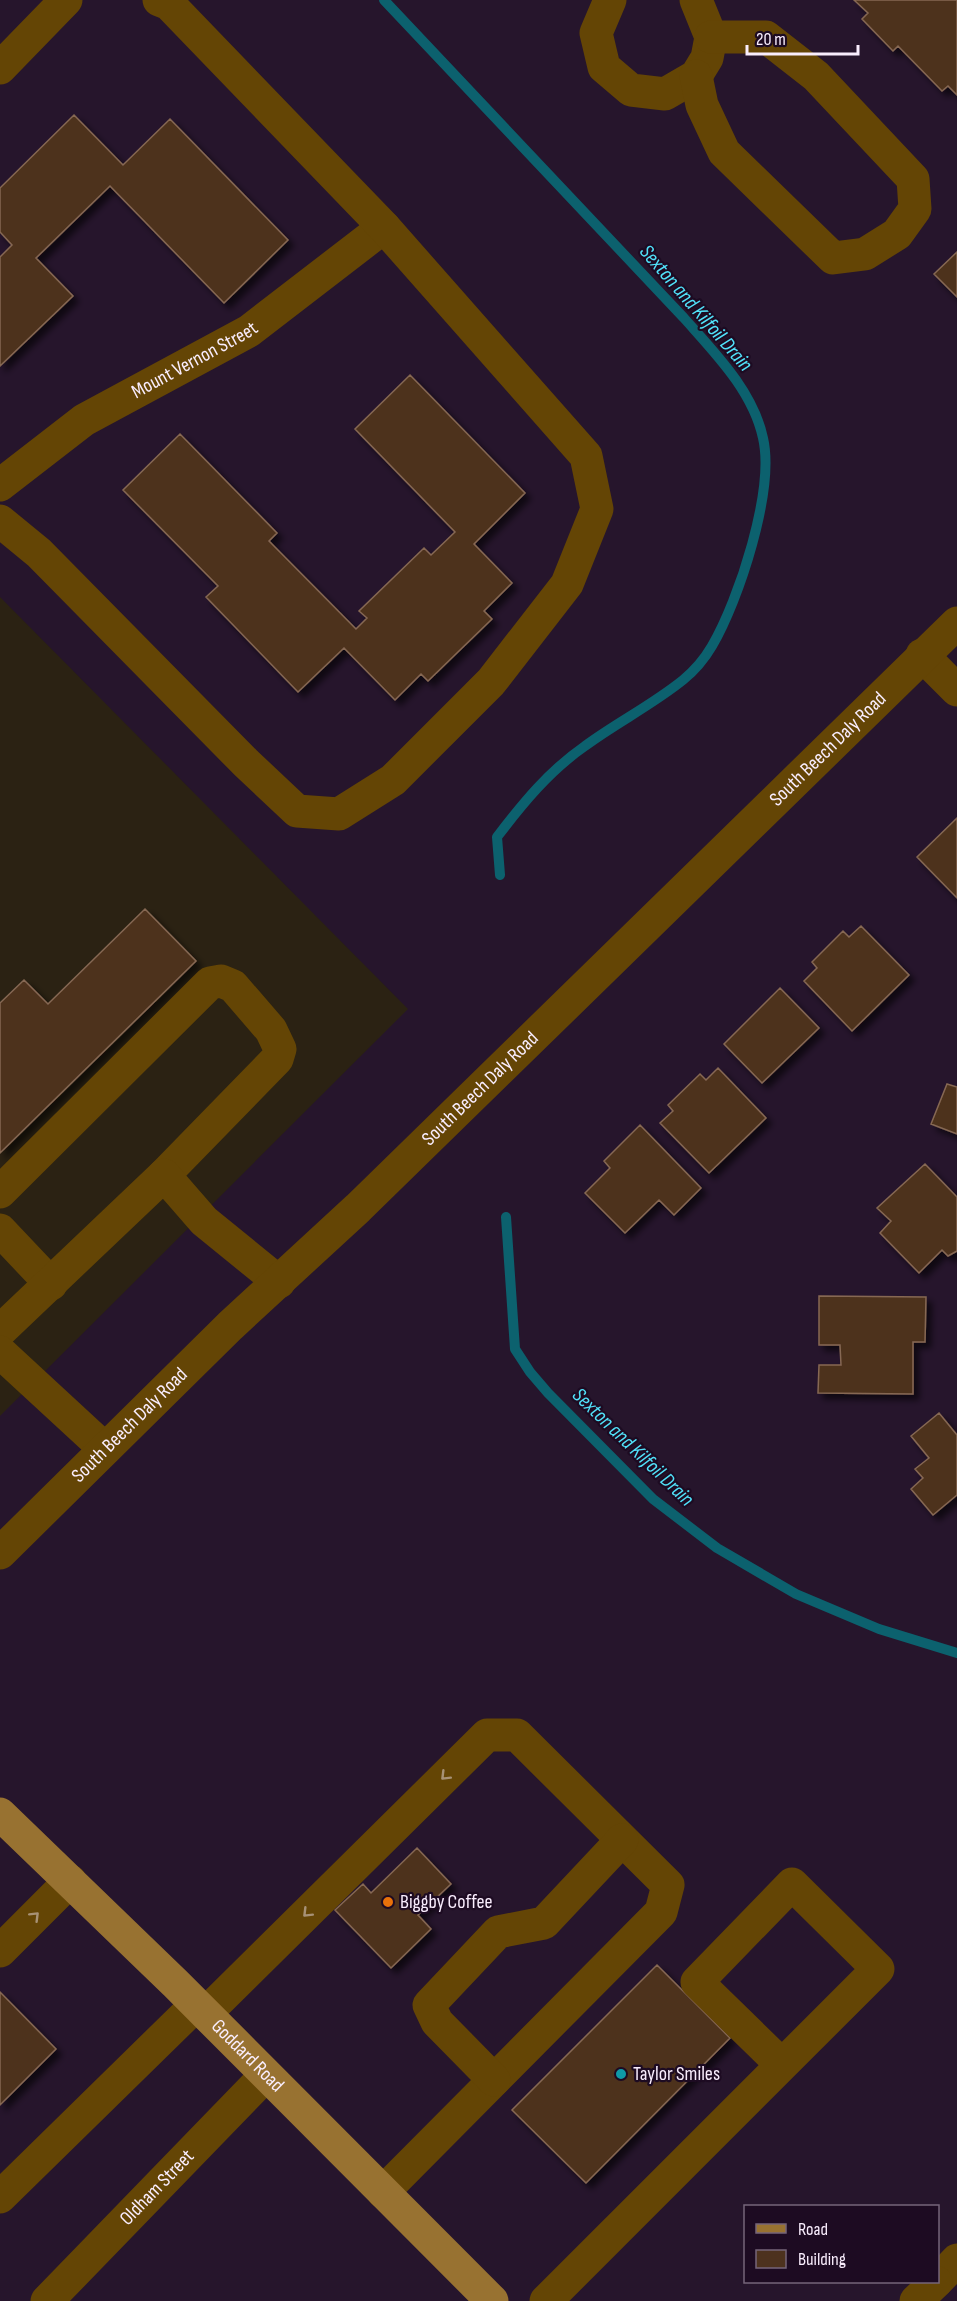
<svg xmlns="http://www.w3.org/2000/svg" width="957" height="2301" font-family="'Sofia Sans Condensed',sans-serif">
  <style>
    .commercial { fill: #2b2213 }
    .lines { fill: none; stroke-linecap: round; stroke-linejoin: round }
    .stream { stroke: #0c616e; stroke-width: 10 }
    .building { fill: #4d321e; stroke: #866853; stroke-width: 1.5; filter: url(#shadow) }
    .minor { stroke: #644505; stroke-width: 33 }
    .major { stroke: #987231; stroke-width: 33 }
    .oneway { stroke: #a79175 }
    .food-dot { fill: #e8710a; stroke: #1d0b22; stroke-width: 2 }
    .culture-dot { fill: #0f9aa8; stroke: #1d0b22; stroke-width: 2 }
    .labels { text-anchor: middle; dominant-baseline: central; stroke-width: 4.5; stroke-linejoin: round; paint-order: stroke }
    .street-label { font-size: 20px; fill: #f9edfd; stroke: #1d0b22 }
    .poi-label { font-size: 20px; fill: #f9edfd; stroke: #1d0b22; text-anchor: start }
    .water-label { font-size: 21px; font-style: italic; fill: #51e1f9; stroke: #1d0b22 }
  </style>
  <defs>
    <filter id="shadow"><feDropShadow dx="5.5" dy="5.5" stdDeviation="3" flood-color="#0009"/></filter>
  </defs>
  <rect width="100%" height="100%" fill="#26152c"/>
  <path class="commercial" d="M0 597 408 1009 0 1416Z"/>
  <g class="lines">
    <path class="stream" d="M384 0 684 318C715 353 753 391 763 438 775 490 739 600 712 646 705 658 694 671 683 680 652 705 616 723 585 746 549 771 523 803 497 837L500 875
      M506 1217 515 1349 530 1372 548 1393 653 1499 717 1548 796 1594 879 1629 957 1653"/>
  </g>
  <path class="building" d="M854 0H957V95L948 86 942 91 898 46 893 51 862 19 868 13Z
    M74 115 123 165 170 119 288 240 224 303 110 186 36 258 73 296 0 366V257L12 245 0 232V188Z
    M957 252V297L934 274Z
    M410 375 525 493 474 544 512 583 484 611 492 619 428 681 421 674 395 700 344 648 298 692 206 597 218 586 123 490 180 434 277 533 269 541 356 629 367 618 359 611 424 548 431 555 455 532 355 429Z
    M957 818V898L917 857Z
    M145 909 196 961 0 1153V1003L24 980 48 1004Z
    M861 926 909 975 852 1031 804 981 817 968 812 962 843 931 849 937Z
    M780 988 819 1028 762 1083 724 1044Z
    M718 1068 766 1118 709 1173 660 1123 673 1111 668 1105 700 1074 706 1080Z
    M947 1084 957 1087V1134L931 1124Z
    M640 1125 701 1188 674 1215 659 1200 625 1233 585 1193 610 1168 604 1161Z
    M925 1164 957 1197V1251L948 1256 942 1250 919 1273 880 1233 891 1221 877 1208Z
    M819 1296 926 1297 925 1342H913V1394L818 1393 819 1365H841L840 1345H819Z
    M939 1413 957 1435V1495L933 1515 911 1489 923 1478 915 1469 929 1458 911 1436Z
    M417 1848 451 1884 418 1915 431 1929 391 1968 335 1910 363 1884 371 1893Z
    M657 1965 730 2038 586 2183 512 2110Z
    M0 1992 56 2049 0 2105Z"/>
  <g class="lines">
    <g class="minor">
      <path d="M610 0 596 33 604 67 631 90 665 94 696 76 707 58 711 37 696 0"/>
      <path d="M0 68 66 0"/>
      <path d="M696 76 702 105 724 152 833 258 865 254 897 234 915 209 913 179 816 76 766 37H711"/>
      <path id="s1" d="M0 485 84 420 249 331 384 227"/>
      <path d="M0 521 39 553 246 763 297 811 339 814 393 780 491 682 567 584 597 509 586 456 384 227 169 4 159 0"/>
      <path d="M922 655 957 690"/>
      <path d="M0 1192 210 983 221 981 233 986 271 1030 280 1049 277 1059 164 1175"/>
      <path d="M0 1230 51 1284"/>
      <path d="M0 1331 164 1175 204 1221 279 1282"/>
      <path d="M0 1352 105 1449"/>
      <path id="s2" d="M0 1553 230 1326 358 1208 957 623"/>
      <path d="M0 1951 70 1881"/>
      <path d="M205 2014 487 1735H517L668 1885 661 1912 383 2192"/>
      <path d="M494 2080 437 2022 429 2005 498 1932 544 1923 622 1840"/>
      <path d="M0 2197 196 2005"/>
      <path d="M938 2280 957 2260"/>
      <path id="s3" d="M47 2301 266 2075"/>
      <path d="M546 2301 878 1969 792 1884 697 1982 782 2065"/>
      <path d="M916 2301 936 2282"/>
    </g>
    <path class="major" id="s4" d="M0 1814 176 1984 492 2301"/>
  </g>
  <defs><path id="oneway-chevron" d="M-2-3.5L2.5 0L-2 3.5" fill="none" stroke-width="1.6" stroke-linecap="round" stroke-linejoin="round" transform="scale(1.5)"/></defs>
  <g class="oneway">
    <use href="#oneway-chevron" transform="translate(445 1776) rotate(135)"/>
    <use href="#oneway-chevron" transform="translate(307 1913) rotate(135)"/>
    <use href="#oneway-chevron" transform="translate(35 1916) rotate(-45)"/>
  </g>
  <circle class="food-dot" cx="388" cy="1902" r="6"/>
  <circle class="culture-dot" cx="621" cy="2074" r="6"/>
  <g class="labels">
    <g class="street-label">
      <text stroke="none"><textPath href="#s1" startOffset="232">Mount Vernon Street</textPath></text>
      <text stroke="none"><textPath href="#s2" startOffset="1154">South Beech Daly Road</textPath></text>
      <text stroke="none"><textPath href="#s2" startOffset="668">South Beech Daly Road</textPath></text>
      <text stroke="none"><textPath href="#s2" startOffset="182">South Beech Daly Road</textPath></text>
      <text stroke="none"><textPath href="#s4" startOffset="346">Goddard Road</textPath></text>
      <text stroke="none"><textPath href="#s3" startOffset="158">Oldham Street</textPath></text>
    </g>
    <g class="poi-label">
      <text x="400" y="1902">Biggby Coffee</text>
      <text x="633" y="2074">Taylor Smiles</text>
    </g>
    <g class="water-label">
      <text transform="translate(696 308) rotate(49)">Sexton and Kilfoil Drain</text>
      <text transform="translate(633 1447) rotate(44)">Sexton and Kilfoil Drain</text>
    </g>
  </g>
  <rect x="744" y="2205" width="195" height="78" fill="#1d0b22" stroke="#75657a" stroke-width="1.5"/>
  <rect x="756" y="2224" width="30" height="9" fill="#987231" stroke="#75657a" stroke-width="1.5"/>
  <text x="798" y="2235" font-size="18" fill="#f9edfd">Road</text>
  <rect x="756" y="2250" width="30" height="18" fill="#4d321e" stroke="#75657a" stroke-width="1.5"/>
  <text x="798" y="2265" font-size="18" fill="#f9edfd">Building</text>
  <path d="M747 45v9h111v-9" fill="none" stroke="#f9edfd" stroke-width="3"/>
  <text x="756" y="45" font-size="18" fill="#f9edfd" stroke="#1d0b22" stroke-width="4.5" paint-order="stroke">20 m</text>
</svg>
